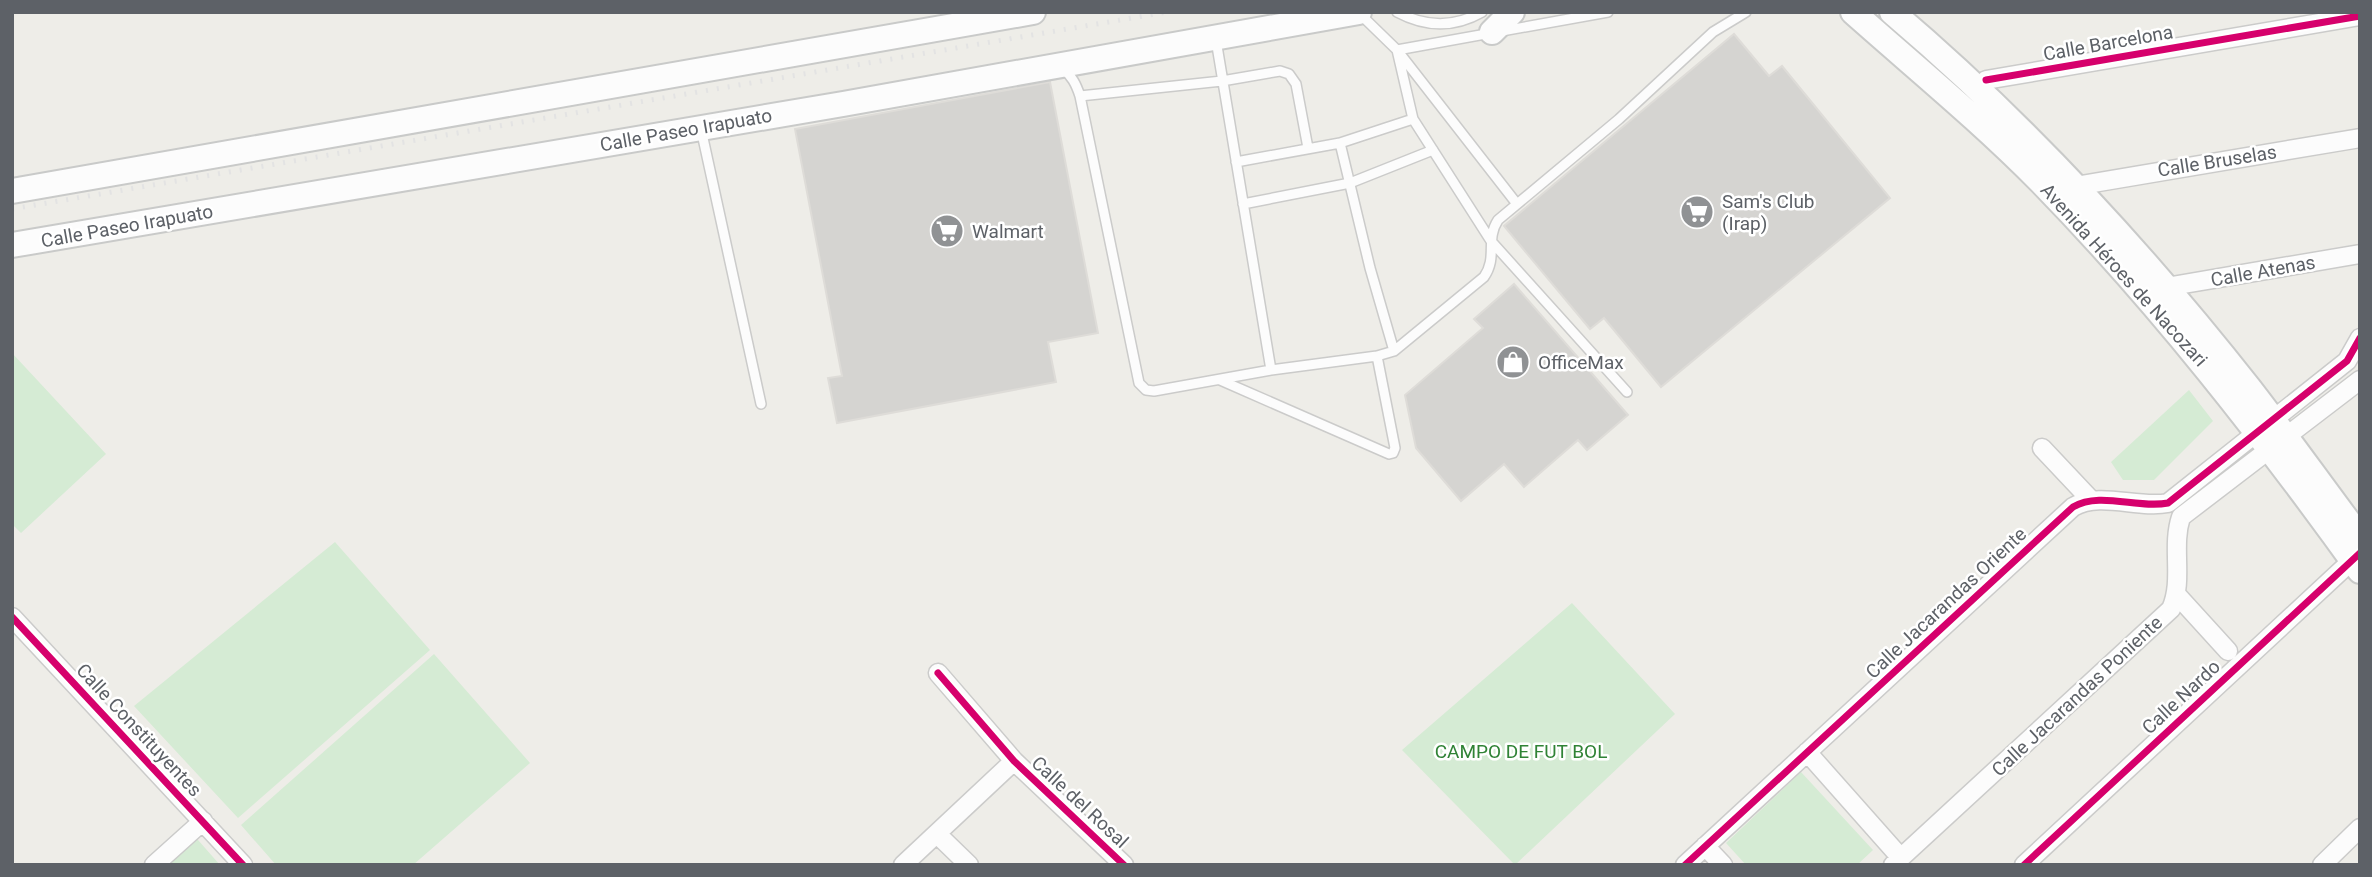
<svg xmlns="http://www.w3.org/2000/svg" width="2372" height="877" font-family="Roboto,sans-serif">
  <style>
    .green { fill: #d5ebd4 }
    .building { fill: #d5d4d1; stroke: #dedcd8; stroke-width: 2 }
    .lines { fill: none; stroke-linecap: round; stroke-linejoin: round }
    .lane-casing { stroke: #cbcbca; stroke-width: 12 }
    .street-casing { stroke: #cbcbca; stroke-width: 21 }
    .secondary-casing { stroke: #c9cac9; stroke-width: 28 }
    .lane { stroke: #fcfcfc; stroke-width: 9 }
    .street { stroke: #fcfcfc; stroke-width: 18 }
    .secondary { stroke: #fcfcfc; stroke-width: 24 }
    .rail { stroke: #e3e3e3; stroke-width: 5; stroke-dasharray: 2 9; stroke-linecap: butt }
    .cycleway-casing { stroke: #fff; stroke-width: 11 }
    .cycleway { stroke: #d6006c; stroke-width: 7 }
    .labels { text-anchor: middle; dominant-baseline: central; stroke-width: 5; stroke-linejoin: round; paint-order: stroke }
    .street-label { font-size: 19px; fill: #5d6167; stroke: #fff }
    .poi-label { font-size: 19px; fill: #5d6167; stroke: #fff; text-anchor: start }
    .park-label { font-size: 19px; fill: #308336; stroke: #fff }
  </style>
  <rect width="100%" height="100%" fill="#eeede8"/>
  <path class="green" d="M12 353 106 454 21 533 12 524Z
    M2189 390 2213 421 2154 480H2123L2111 462Z
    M335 542 430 650 238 818 134 706Z
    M1572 603 1675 714 1515 865 1402 750Z
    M434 654 530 763 413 865H276L241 825Z
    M1801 772 1873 850 1857 865H1746L1726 843Z
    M191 832 220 865H156Z"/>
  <path class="building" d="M1734 34 1769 76 1782 66 1890 198 1661 387 1604 318 1590 329 1504 226Z
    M1050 82 1098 333 1048 342 1056 382 837 423 828 378 842 376 795 129Z
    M1514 284 1628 415 1587 450 1578 440 1524 487 1504 464 1461 501 1416 448 1405 395 1483 328 1474 319Z"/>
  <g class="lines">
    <defs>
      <path id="lane" d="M1397 12C1425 27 1454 28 1482 12
        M1360 14 1397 50 1517 204
        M1216 40 1271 370
        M1397 50 1413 119 1491 241 1627 392
        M1397 50 1608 12
        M1062 68C1072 76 1076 84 1080 96L1139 383 1146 390 1154 391 1271 370 1377 356 1394 351 1484 277C1498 257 1485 240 1498 220L1619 119 1713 32 1746 12
        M1080 96 1222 81 1280 71 1289 74 1296 84 1308 148
        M701 129 761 404
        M1340 143 1370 268 1394 351
        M1236 162 1340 143 1413 119
        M1243 204 1350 183 1433 150
        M1220 380 1389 454 1393 453 1395 448 1377 356"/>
      <path id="street" d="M1986 80 2360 16
        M2075 186 2360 138
        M2166 287 2360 254
        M2042 448 2091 500
        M2177 595 2228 651
        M12 617 243 865
        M938 673 1014 761 1124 865
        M1807 752 1901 858
        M937 834 969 865
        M1705 846 1723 865
        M154 865 203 821
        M903 865 1014 761
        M1685 865 2073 507C2100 491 2138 509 2168 503L2347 361 2360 338
        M1893 865 2171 609C2184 580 2171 547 2181 517L2360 380
        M2024 865 2360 553
        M2322 865 2360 828"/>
      <path id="secondary" d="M1853 12C1916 68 1982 122 2041 182 2159 303 2262 435 2360 571
        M1892 12C2024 124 2142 252 2249 388 2287 437 2323 488 2360 537
        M1492 32 1512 12
        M12 191 1033 12
        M12 245 843 104 1359 12"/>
    </defs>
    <use href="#lane" class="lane-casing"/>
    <use href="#street" class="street-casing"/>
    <use href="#secondary" class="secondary-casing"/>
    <use href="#lane" class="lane"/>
    <use href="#street" class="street"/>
    <use href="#secondary" class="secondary"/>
    <path class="rail" d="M12 209 1167 12"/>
    <defs>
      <path id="cycleway" d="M1986 80 2360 16
        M12 617 243 865
        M938 673 1014 761 1124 865
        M1685 865 2073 507C2100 491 2138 509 2168 503L2347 361 2360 338
        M2024 865 2360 553"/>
    </defs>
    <use href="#cycleway" class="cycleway-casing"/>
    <use href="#cycleway" class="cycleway"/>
  </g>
  <defs>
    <symbol id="supermarket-disc" viewBox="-11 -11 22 22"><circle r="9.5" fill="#909294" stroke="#fff"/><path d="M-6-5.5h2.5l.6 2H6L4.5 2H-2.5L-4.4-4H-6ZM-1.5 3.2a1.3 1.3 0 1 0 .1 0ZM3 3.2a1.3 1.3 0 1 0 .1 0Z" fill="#fff"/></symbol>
    <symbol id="shop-disc" viewBox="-11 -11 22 22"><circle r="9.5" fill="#909294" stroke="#fff"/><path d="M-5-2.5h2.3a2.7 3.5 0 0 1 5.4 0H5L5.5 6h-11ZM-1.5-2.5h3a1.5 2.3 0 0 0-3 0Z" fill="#fff"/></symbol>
  </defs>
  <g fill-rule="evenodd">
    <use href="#supermarket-disc" x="1678" y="193" width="38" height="38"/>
    <use href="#supermarket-disc" x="928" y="212" width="38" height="38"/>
    <use href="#shop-disc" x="1494" y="343" width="38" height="38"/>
  </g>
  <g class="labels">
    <g class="street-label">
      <text transform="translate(2108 43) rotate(-10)">Calle Barcelona</text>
      <text transform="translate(686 130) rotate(-10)">Calle Paseo Irapuato</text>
      <text transform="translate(2217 161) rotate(-9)">Calle Bruselas</text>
      <text transform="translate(127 226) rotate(-10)">Calle Paseo Irapuato</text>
      <text transform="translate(2263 271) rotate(-10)">Calle Atenas</text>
      <text transform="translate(2124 275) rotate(48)">Avenida Héroes de Nacozari</text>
      <text transform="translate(1946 603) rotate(-43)">Calle Jacarandas Oriente</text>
      <text transform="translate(2077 696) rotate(-43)">Calle Jacarandas Poniente</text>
      <text transform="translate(2181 697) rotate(-43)">Calle Nardo</text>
      <text transform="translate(139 730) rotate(47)">Calle Constituyentes</text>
      <text transform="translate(1080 802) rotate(43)">Calle del Rosal</text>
    </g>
    <g class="poi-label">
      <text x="1722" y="201">Sam's Club<tspan x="1722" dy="22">(Irap)</tspan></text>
      <text x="972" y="231">Walmart</text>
      <text x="1538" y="362">OfficeMax</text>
    </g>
    <g class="park-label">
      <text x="1521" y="751">CAMPO DE FUT BOL</text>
    </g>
  </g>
  <rect width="2372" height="877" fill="none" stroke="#5d6167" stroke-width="28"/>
</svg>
